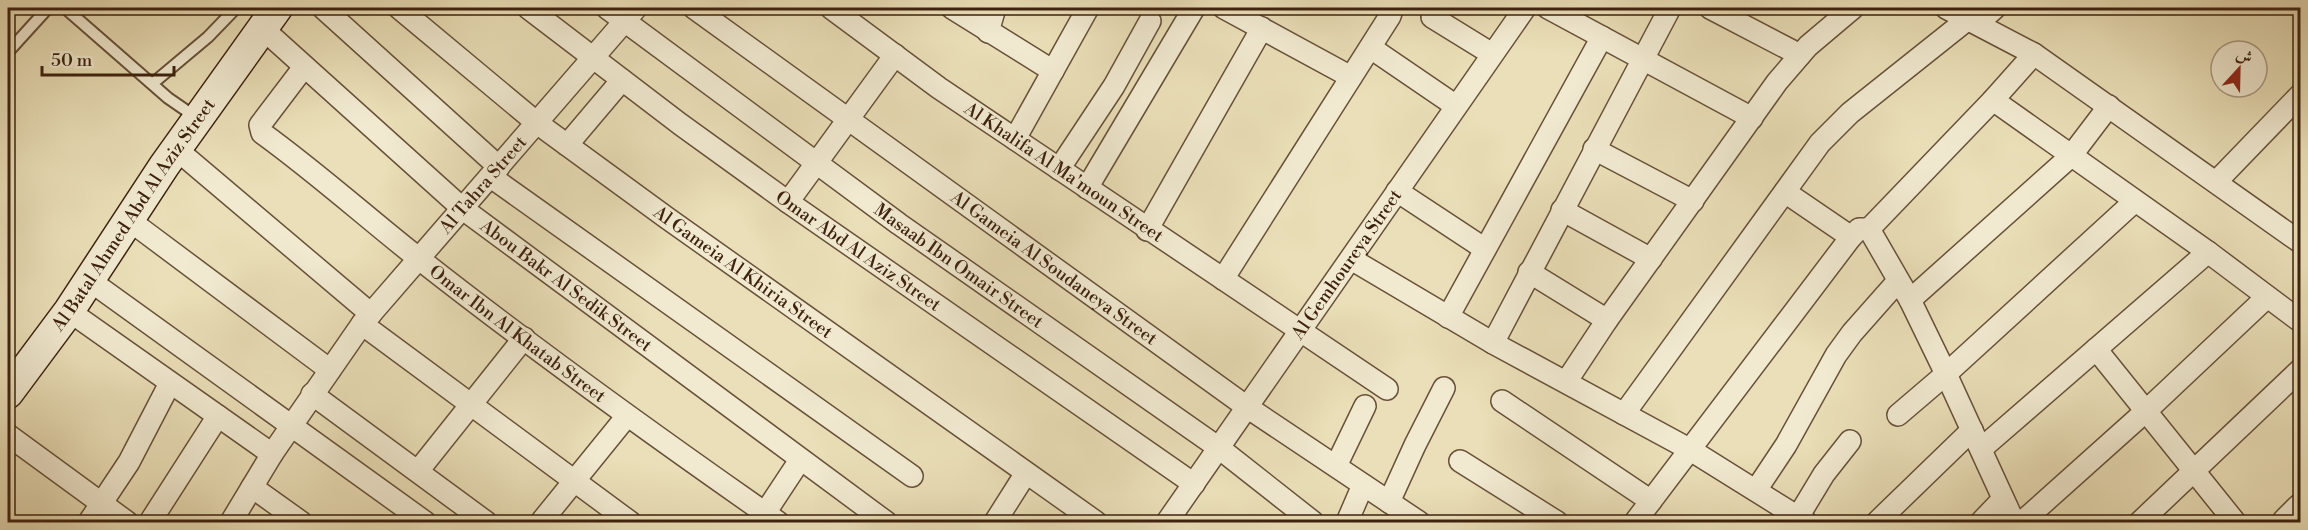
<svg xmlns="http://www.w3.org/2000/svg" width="2308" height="530" font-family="'Libre Bodoni',Amiri,serif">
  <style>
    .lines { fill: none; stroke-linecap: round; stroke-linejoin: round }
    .service-casing { stroke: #685139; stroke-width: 14 }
    .minor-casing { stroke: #685139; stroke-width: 24 }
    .tertiary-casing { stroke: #685139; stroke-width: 30 }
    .secondary-casing { stroke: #3d220f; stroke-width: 33 }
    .service { stroke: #f1ead1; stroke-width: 10 }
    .minor { stroke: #f1ead1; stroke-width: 21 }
    .tertiary { stroke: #f1ead1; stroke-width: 27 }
    .secondary { stroke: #f1ead1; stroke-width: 30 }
    .labels { text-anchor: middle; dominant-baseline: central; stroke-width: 4.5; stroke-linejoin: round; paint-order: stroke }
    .street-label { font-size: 18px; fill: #3d220f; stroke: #f1ead1 }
  </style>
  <rect width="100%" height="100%" fill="#eadfb8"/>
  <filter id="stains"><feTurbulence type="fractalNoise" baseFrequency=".00333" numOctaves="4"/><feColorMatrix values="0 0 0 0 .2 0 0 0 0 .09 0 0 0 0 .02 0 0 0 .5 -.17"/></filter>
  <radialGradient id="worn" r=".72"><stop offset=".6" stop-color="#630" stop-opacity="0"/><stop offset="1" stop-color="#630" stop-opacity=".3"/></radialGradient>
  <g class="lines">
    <defs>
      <path id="service" d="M65 8 168 98 197 118
        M8 52 48 8
        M152 84 208 37 236 8"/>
      <g id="minor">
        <path d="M323 8 499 167"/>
        <path id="s1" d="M399 8 537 123 667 218 1096 522"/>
        <path id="s2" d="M528 8 680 124 788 202 1194 484"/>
        <path id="s3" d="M607 8 899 224 1219 448 1313 522"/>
        <path id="s4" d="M694 8 1247 407 1419 522"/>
        <path id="s5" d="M831 8 939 88 1387 389"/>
        <path d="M952 8 1053 71"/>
        <path d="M1224 8 1351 77"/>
        <path d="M1548 8 1752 118"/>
        <path d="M1710 8 1800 55"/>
        <path d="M1946 8 2034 54 2300 242"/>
        <path d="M1432 17 1492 54"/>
        <path d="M1978 23 1995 8"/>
        <path id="s6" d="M262 28 463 209 886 522"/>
        <path d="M988 32 995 8"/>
        <path d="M1371 48 1456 106"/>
        <path id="s7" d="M304 67 260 125 262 133C316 172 366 217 418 258 535 350 656 437 778 522"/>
        <path d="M1993 100 2208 252 2300 321"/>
        <path d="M1015 139 1088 8"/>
        <path d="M567 145 622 80"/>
        <path d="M176 149 371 314"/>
        <path d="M1594 149 1693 201"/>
        <path d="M1059 169 1114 86 1150 21"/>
        <path d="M491 177 912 476"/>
        <path d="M2216 182 2300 95"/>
        <path d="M1087 188 1194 8"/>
        <path d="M1397 191 1485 249"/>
        <path d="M1785 192 1851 237"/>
        <path d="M788 202 895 55"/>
        <path d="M1562 210 1651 259"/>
        <path d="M129 220 330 370"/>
        <path d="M1869 229 1910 300 1946 374 2014 522"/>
        <path d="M1869 229 1993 100 2034 54"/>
        <path d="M1147 230 1262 28"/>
        <path d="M1351 259 1493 343 1689 449 1806 522"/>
        <path d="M1529 272 1607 320"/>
        <path d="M1223 279 1390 16 1391 13 1389 8"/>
        <path d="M89 280 425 522"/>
        <path d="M1910 300 2071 156 2109 106"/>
        <path d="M69 311 272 454"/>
        <path d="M1448 317 1602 37"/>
        <path d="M362 324 630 522"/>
        <path d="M1493 343 1670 8"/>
        <path d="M2096 349 2235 522"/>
        <path d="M1566 382 1607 320 1777 82 1808 46 1853 8"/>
        <path d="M312 394 486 522"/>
        <path d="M1502 401 1651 501"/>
        <path d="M1624 414 1820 143 1850 113 1968 19"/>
        <path d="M1898 415 1946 374 2135 201"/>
        <path d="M8 435 127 522"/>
        <path d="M1981 449 2208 252"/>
        <path d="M1460 461 1557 522"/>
        <path d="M1336 466 1365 406"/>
        <path d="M418 471 524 338"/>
        <path d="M252 487 301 522"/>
        <path d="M1756 490 1786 445 1836 355 1852 333 1898 281"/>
        <path d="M1389 502 1415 445 1444 388"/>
        <path d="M765 513 800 460"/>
        <path d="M1798 517 1824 474 1850 441"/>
        <path d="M89 522 129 462 170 383"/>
        <path d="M150 522 218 416"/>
        <path id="s8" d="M231 522 272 454 362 324 636 8"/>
        <path d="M541 522 627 416"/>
        <path d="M995 522 1026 473"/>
        <path id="s9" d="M1167 522 1525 8"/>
        <path d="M1347 522 1363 485"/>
        <path d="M1635 522 1851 237 1859 229H1869"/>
        <path d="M1877 522 1972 430"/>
        <path d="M1981 522 2003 499"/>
        <path d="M2022 522 2146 411 2267 297"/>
        <path d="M2140 522 2300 370"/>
      </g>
      <path id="tertiary" d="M2286 522 2300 508"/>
      <g id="secondary">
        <path id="s10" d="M8 393 69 311 164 166 277 8"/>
      </g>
    </defs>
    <use href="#service" class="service-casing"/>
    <use href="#minor" class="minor-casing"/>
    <use href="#tertiary" class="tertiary-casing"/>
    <use href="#secondary" class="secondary-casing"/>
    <use href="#service" class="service"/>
    <use href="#minor" class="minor"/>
    <use href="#tertiary" class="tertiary"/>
    <use href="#secondary" class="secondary"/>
  </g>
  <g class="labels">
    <g class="street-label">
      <text stroke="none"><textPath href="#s5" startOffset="285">Al Khalifa Al Ma'moun Street</textPath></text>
      <text stroke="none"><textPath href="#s8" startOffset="422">Al Tahra Street</textPath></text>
      <text stroke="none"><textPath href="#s10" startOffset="218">Al Batal Ahmed Abd Al Aziz Street</textPath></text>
      <text stroke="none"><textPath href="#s2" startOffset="410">Omar Abd Al Aziz Street</textPath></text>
      <text stroke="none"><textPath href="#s9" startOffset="314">Al Gemhoureya Street</textPath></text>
      <text stroke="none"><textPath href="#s3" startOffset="436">Masaab Ibn Omair Street</textPath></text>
      <text stroke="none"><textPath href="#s4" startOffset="444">Al Gameia Al Soudaneya Street</textPath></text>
      <text stroke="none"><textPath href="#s1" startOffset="434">Al Gameia Al Khiria Street</textPath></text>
      <text stroke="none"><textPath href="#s6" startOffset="399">Abou Bakr Al Sedik Street</textPath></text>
      <text stroke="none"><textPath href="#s7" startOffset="406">Omar Ibn Al Khatab Street</textPath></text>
    </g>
  </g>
  <rect width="2308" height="530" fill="none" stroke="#eadfb8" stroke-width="30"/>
  <rect x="9" y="9" width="2290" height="512" fill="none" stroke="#3d220f" stroke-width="3"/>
  <rect x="15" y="15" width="2278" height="500" fill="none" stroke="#3d220f" stroke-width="1.5"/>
  <g transform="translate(2239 69) rotate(22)"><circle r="28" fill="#f1ead1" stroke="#a99a83" stroke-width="1.5"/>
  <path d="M0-4.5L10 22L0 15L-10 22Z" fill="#8f2418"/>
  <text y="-9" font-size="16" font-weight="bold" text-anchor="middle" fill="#3d220f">ش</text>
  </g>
  <path d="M42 66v9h132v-9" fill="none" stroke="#3d220f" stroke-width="3"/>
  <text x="51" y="66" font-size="18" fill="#3d220f" stroke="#f1ead1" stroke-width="4.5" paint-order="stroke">50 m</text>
  <rect width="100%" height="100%" filter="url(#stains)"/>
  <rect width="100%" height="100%" fill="url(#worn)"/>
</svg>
